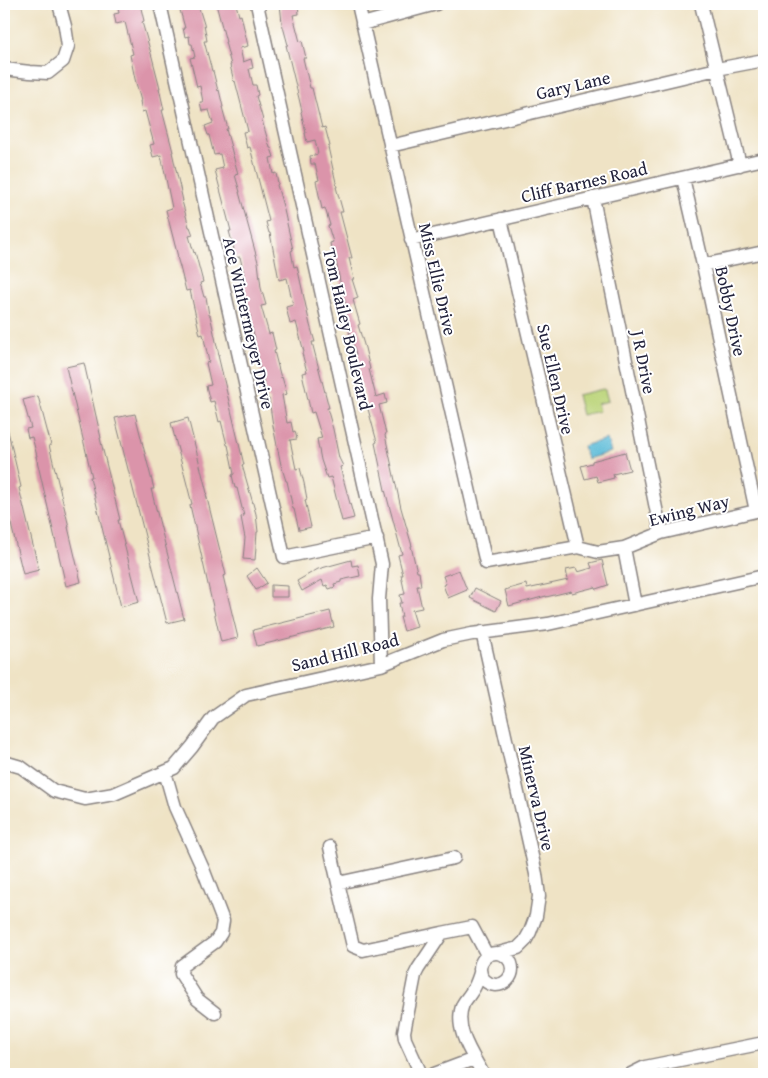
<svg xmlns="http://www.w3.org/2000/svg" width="768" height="1078" font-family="'Gentium Book Plus',serif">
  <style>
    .green { fill: #bbd479; stroke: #6e7b5a }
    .water { fill: #58bad7; stroke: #3d6e89 }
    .building { fill: #db94aa }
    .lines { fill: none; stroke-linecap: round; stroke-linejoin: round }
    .minor-casing { stroke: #888280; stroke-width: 15 }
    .minor { stroke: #fff; stroke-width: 12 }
    .labels { text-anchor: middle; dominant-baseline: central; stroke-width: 4; stroke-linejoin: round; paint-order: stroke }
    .street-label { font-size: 18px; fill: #22223b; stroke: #fff }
  </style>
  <rect width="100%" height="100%" fill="#fff"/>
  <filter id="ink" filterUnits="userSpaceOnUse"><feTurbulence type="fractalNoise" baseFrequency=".02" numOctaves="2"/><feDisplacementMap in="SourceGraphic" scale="10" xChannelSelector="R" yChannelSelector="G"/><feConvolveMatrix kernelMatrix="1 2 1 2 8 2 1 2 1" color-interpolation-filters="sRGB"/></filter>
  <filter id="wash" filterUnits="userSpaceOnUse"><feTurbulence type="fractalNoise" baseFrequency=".0096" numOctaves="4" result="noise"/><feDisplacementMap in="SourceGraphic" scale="20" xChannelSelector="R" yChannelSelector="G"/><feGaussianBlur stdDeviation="1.12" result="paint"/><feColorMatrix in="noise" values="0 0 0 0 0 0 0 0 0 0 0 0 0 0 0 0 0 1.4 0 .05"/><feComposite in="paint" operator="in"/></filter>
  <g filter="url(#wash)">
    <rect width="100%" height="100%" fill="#efe3c5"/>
    <path class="green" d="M603 389 605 390 608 401 597 404 599 411 582 415 577 395Z"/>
    <path class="water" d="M607 439 611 452 587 459 583 446Z"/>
    <g id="blocks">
      <path class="building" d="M117 4H140L144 21 142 22 152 57 160 88H159L164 110H162L173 152H172L183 201H182L189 227H190L193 235 189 236 194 253 195 252 203 282 200 283 204 297H206L209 315H210L219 355H218L244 465H242L256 514 258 532H257L255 560 243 559 245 538 241 517 244 516 237 488H235L232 475 234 474 228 445H227L221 421 219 422 214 401 210 402 206 386 211 385 206 363 209 362 203 334 200 335 190 290 186 291 180 267 177 257H178L166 210 172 208 161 155 153 157 150 145 154 144 145 111 142 112 140 101H141L135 79 130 55 133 54 125 22 116 24 114 14 119 13Z
        M216 4H236L239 16 241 15 248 46 240 48 243 62 251 59 253 68 249 69 253 85H256L258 95 256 96 263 120H262L270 148H271L274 157 270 158 273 174 276 173 278 184 277 185 284 210 293 250 291 251 294 267 297 266 310 325 315 342H312L329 408H327L333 429 339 458 343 466 340 467 354 518 342 521 331 477 327 478 321 460 317 439 322 438 314 412 311 413 302 373 307 372 302 353 304 352 296 322 290 324 286 307 293 305 287 278 279 280 270 233H269L266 222 269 221 250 147 247 148 243 132 248 131 235 81 234 82 230 65H231L225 42H226Z
        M280 4H298L299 14 293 15 300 42 302 41 306 58H303L310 88H312L322 128 325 127 330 146 328 147 337 187H336L343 212H340L352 258H349L354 279H352L358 298 353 300 360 324 358 325 365 348 370 369H369L376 397 385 394 387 403 379 405 386 434 385 435 401 508 412 546H411L417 572H419L421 586H417L422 608 412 610 417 627 404 631 400 617H402L399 603H402L400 595 405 594 401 575H403L398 555 402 554 385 490 375 443 377 442 359 376 355 355 356 354 349 332H351L345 311 348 310 342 292 336 261 334 262 330 243 333 242 328 226 330 225 325 208 322 209 316 181 319 180 315 164H311L310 156 318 154 315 140 307 142 305 133H306L301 112 302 111 286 45H288L282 23Z
        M198 5 204 24 207 41H204L212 71H213L218 91 219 90 223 107H222L228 129H226L238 174 235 175 240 192H239L258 262 261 288 266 305 261 306 269 334 272 333 276 350 274 351 281 378 282 377 287 394 282 395 287 423 291 422 293 432 295 431 297 439 290 440 296 469 300 468 304 483 307 499 305 500 311 527 299 530 294 509H293L287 481H286L281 465 273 426 269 399H268L258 361H259L254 338H255L249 319 251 318 241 285 239 274H244L240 257 234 258 232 250 234 249 229 231H231L215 170 223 168 220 154 214 155 209 135H208L205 126 213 123 209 110 202 111 200 102H203L200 86 197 87 190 58 195 57 192 44H190L189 36 185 37 183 28H185L180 10Z
        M84 363 101 438H100L120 520H118L139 602 121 607 90 477H92L66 367Z
        M38 396 51 445H49L69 527H68L81 582 66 586 36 456H37L32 437 28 438 26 429 31 428 23 400Z
        M135 414 154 489H151L184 619 167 623 115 418Z
        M188 418 207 493 206 494 226 575 223 576 238 638 221 642 190 505 192 504 171 423Z
        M7 427 21 487 19 488 39 570 23 574 5 499H7L4 487V428Z
        M625 452 630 470 613 474 614 478 598 482 596 476 585 479 581 466 592 463V461Z
        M351 560 352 566 358 565 360 576 341 580V582L334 584 335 587 329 589 327 585 324 586 322 580 302 591 297 581 318 569Z
        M602 560 608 585 596 589 595 587 572 593 571 591 546 597V596L509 606 505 590 526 584 527 589 568 580 566 570 576 568 578 572 592 568 590 563Z
        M257 568 267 583 256 590 247 576Z
        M459 570 467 590 448 598 443 585 446 584 443 576Z
        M271 585 288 586V597H271Z
        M475 588 501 601 496 611 470 598Z
        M330 611 334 627 257 646 253 630Z"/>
    </g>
  </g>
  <g filter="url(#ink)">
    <use href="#blocks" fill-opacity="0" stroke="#888280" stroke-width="1"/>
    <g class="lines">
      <defs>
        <path id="minor" d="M160 4 284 557 377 538
          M257 4 382 564 379 599 381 665
          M358 4 486 563 578 547 598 552 624 548 661 533 756 511 764 508
          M701 4 740 165
          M362 24 436 4
          M4 69 30 72 48 73 63 61 68 46 65 26 59 4
          M390 146 717 69 764 60
          M683 178 703 265 756 511
          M593 198 661 533
          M501 219 578 547
          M411 240 764 159
          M703 265 764 252
          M624 548 635 605
          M482 632 536 874 539 896 536 916 530 932 525 941 518 948 499 953
          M4 762 21 767 54 791 85 799 114 794 174 768 192 747 213 718 246 695 381 665 443 640 472 634 548 624 764 576
          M165 772 175 807 203 869 223 921 221 933 215 942 182 966 181 974 197 999 215 1013
          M330 847 338 883
          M442 933 363 950 353 946 338 883 454 858
          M480 969a16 16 0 1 1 32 0a16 16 0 1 1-32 0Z
          M480 973C478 979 476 986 472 991 469 996 466 999 463 1004 453 1028 472 1054 483 1074
          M421 1074 405 1039 404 1032 415 975 418 969 442 933 472 927 487 955
          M434 1074 474 1059
          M631 1074 645 1067 764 1043"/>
      </defs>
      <use href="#minor" class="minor-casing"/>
      <use href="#minor" class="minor"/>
    </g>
  </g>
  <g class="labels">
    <g class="street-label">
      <text transform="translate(573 85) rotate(-13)">Gary Lane</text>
      <text transform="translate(584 182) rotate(-13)">Cliff Barnes Road</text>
      <text transform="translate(438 279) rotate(77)">Miss Ellie Drive</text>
      <text transform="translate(731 311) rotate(78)">Bobby Drive</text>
      <text transform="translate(249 323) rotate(77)">Ace Wintermeyer Drive</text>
      <text transform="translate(348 329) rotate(77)">Tom Hailey Boulevard</text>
      <text transform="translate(644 362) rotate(79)">J R Drive</text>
      <text transform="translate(556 379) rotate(77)">Sue Ellen Drive</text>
      <text transform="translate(689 510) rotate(-14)">Ewing Way</text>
      <text transform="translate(345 652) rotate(-14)">Sand Hill Road</text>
      <text transform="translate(537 798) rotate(77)">Minerva Drive</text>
    </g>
  </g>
  <rect width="768" height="1078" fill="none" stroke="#fff" stroke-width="20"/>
</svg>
